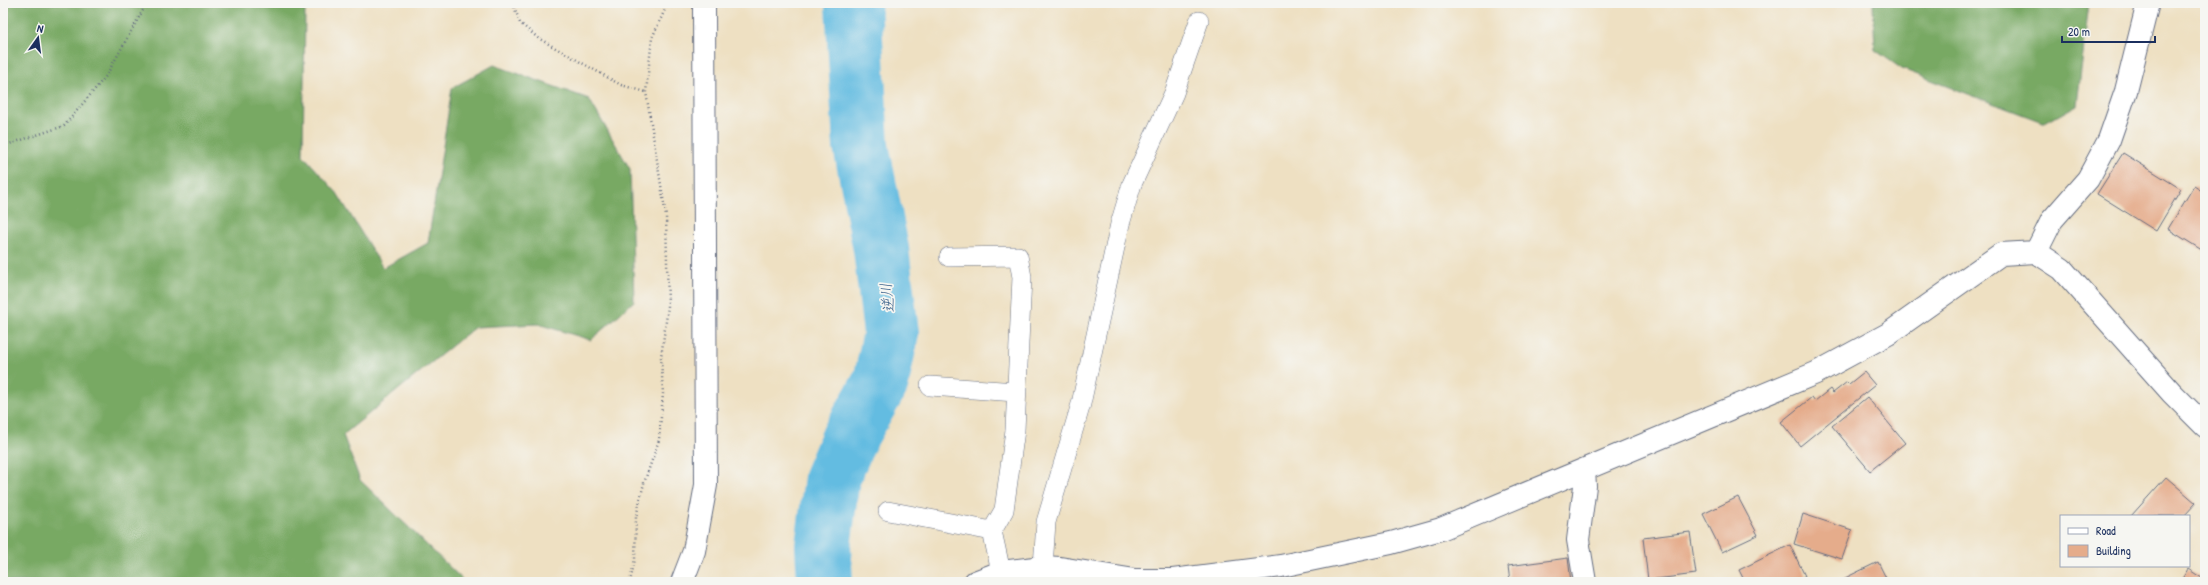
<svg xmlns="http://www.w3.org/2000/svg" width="2208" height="585" font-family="'Patrick Hand','Klee One',sans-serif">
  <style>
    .forest { fill: #78a963; stroke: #4a6c60 }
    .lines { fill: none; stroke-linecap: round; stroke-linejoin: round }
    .river { stroke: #64bce1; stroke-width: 56 }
    .building { fill: #e5ac8b }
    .lane-casing { stroke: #656d81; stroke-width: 20 }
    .street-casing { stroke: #656d81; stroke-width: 24 }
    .path { stroke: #656d81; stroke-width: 2.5; stroke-dasharray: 1 3; stroke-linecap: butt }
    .lane { stroke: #fff; stroke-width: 19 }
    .street { stroke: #fff; stroke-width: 22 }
    .labels { text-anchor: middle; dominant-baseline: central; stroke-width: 3.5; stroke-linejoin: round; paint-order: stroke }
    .water-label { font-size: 15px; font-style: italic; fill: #315985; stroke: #f6f6f2 }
  </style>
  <rect width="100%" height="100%" fill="#f6f6f2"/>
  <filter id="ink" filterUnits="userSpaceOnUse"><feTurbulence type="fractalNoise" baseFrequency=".025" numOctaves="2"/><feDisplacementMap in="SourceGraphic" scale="8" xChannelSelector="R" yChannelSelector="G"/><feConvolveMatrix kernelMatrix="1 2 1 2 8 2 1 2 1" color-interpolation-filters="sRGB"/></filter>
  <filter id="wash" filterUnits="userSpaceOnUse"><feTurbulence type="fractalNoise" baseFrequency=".012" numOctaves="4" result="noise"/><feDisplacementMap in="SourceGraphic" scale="16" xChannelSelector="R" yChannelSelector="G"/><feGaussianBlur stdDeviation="0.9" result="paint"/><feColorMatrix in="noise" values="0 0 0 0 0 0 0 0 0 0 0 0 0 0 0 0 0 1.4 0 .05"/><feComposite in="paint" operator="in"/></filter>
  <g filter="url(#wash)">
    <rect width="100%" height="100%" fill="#eee0c2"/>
    <path class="forest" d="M3 3H304L305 11 303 155 337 193 383 268 428 243 452 88 494 65 589 99 630 169 634 301 591 340 538 324 475 327 343 435 360 480 465 582H3Z
      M1873 3H2089L2077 105 2045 123 1902 69 1875 50Z"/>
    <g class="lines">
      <path class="river" d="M825 582 823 546 832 478 849 438 881 382 891 333 881 249 861 146 853 3"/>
    </g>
    <g id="blocks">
      <path class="building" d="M2123 153 2181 189 2156 231 2097 194Z
        M2194 186 2205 193V252L2168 229Z
        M1864 372 1875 385 1800 446 1781 422 1812 397 1815 401 1830 389 1833 393 1847 382 1849 384Z
        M1867 397 1905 443 1870 471 1832 426Z
        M2166 477 2196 503 2184 516H2131Z
        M1738 497 1758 535 1722 552 1703 514Z
        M1803 514 1852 530 1842 559 1794 544Z
        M1690 532 1696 574 1648 580 1643 538Z
        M1790 545 1805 576 1792 582H1745L1739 570Z
        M1568 558 1571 582H1510L1508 566Z
        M1878 562 1888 582H1847L1845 578Z
        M2188 569 2205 580V582H2180Z"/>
    </g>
  </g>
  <g filter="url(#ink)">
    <use href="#blocks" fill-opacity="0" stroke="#656d81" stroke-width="1"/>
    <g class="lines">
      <defs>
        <path id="lane" d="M949 257 1018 256 1022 277 1015 430 1004 510 992 531 1001 572
          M930 386 1016 392
          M888 511 992 531
          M1043 567 1046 522 1081 404 1120 224 1132 184 1174 93 1199 21"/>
        <path id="street" d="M2036 252 2052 220 2088 179 2109 140 2126 91 2148 3
          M1584 471 1585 486 1578 540 1585 582
          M682 582 694 551 706 485 704 3
          M975 582 1001 572 1043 567 1060 568 1135 580H1173L1281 566 1391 543 1441 529 1816 373 1888 334 2001 254 2036 252 2062 269 2172 393 2205 426"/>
      </defs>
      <use href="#lane" class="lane-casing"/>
      <use href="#street" class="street-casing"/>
      <path class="path" d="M513 3 520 23 538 38 621 85 646 92
        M3 146 64 126 106 76 147 3
        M630 582 635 559 636 517 644 483 659 440 663 394 661 357 668 307 666 216 646 92 652 38 668 3"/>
      <use href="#lane" class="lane"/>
      <use href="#street" class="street"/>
    </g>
  </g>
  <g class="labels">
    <g class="water-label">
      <text transform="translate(887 298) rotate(-97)">逆川</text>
    </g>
  </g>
  <rect width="2208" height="585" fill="none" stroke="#f6f6f2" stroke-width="16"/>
  <rect x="2060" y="515" width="130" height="52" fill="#f6f6f2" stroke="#9ea6b7"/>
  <rect x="2068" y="528" width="20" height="6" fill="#ffffff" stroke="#9ea6b7"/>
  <text x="2096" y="535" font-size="12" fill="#1b2f5e">Road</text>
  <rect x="2068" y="545" width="20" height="12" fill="#e5ac8b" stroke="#9ea6b7"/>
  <text x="2096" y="555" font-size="12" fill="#1b2f5e">Building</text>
  <g transform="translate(38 38) rotate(14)" stroke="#f6f6f2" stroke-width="3" paint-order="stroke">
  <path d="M0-3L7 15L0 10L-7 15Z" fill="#1b2f5e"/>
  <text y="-6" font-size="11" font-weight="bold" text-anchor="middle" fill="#1b2f5e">N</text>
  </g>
  <path d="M2062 36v6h93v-6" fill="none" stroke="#1b2f5e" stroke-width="2"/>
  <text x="2068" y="36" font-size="12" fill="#1b2f5e" stroke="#f6f6f2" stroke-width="3" paint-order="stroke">20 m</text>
</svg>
